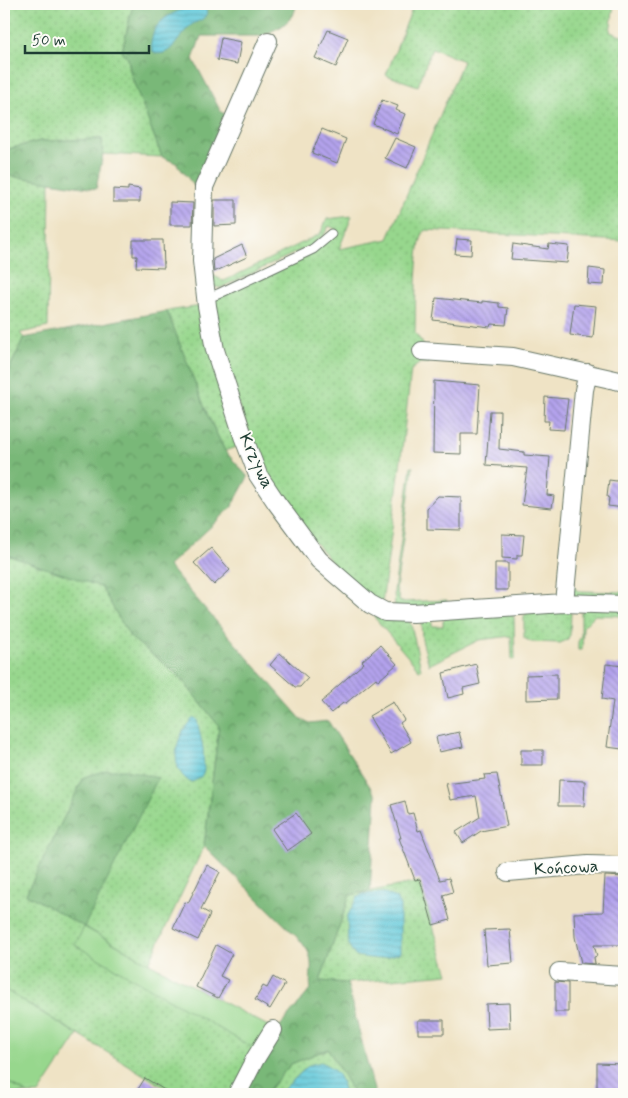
<svg xmlns="http://www.w3.org/2000/svg" width="628" height="1098" font-family="Mynerve,sans-serif">
  <style>
    .grass { fill: url(#grass-dots); stroke: #5b8a60; fill-rule: evenodd }
    .forest { fill: url(#forest-crowns); stroke: #4c7a56 }
    .garden { fill: #97d78d; stroke: #5b8a60 }
    .water { fill: url(#water-rules); stroke: #3e8286 }
    .building { fill: url(#building-back-hatch) }
    .lines { fill: none; stroke-linecap: round; stroke-linejoin: round }
    .service-casing { stroke: #687767; stroke-width: 11 }
    .minor-casing { stroke: #687767; stroke-width: 20 }
    .service { stroke: #fff; stroke-width: 9 }
    .minor { stroke: #fff; stroke-width: 18 }
    .labels { text-anchor: middle; dominant-baseline: central; stroke-width: 4; stroke-linejoin: round; paint-order: stroke }
    .street-label { font-size: 18px; fill: #1f3d34; stroke: #fdfcf7 }
  </style>
  <defs>
    <pattern id="grass-dots" width="8" height="8" patternUnits="userSpaceOnUse" patternTransform="scale(1.25)"><rect width="8" height="8" fill="#97d78d"/><path d="M2 2h.1M6 6h.1" fill="none" stroke="#82b97a" stroke-width="1.8" stroke-linecap="round"/></pattern>
    <pattern id="forest-crowns" width="20" height="18" patternUnits="userSpaceOnUse" patternTransform="scale(1.25)"><rect width="20" height="18" fill="#79b878"/><path d="M2 6a3 3 0 1 1 6 0M12 15a3 3 0 1 1 6 0" fill="none" stroke="#639763"/></pattern>
    <pattern id="water-rules" width="6" height="5" patternUnits="userSpaceOnUse" patternTransform="scale(1.25)"><rect width="6" height="5" fill="#5dc7d9"/><path d="M0 2.5h6" fill="none" stroke="#4ca3b1"/></pattern>
    <pattern id="building-back-hatch" width="6" height="6" patternUnits="userSpaceOnUse" patternTransform="scale(1.25)"><rect width="6" height="6" fill="#b4a3ed"/><path d="M-1 5l2 2M0 0l6 6M5-1l2 2" fill="none" stroke="#9286c1"/></pattern>
  </defs>
  <rect width="100%" height="100%" fill="#fdfcf7"/>
  <filter id="ink" filterUnits="userSpaceOnUse"><feTurbulence type="fractalNoise" baseFrequency=".02" numOctaves="2"/><feDisplacementMap in="SourceGraphic" scale="10" xChannelSelector="R" yChannelSelector="G"/><feConvolveMatrix kernelMatrix="1 2 1 2 8 2 1 2 1" color-interpolation-filters="sRGB"/></filter>
  <filter id="wash" filterUnits="userSpaceOnUse"><feTurbulence type="fractalNoise" baseFrequency=".0096" numOctaves="4" result="noise"/><feDisplacementMap in="SourceGraphic" scale="20" xChannelSelector="R" yChannelSelector="G"/><feGaussianBlur stdDeviation="1.12" result="paint"/><feColorMatrix in="noise" values="0 0 0 0 0 0 0 0 0 0 0 0 0 0 0 0 0 1.4 0 .05"/><feComposite in="paint" operator="in"/></filter>
  <g filter="url(#wash)">
    <rect width="100%" height="100%" fill="#efe3c5"/>
    <path class="grass" d="M4 4H133L122 51 128 58 131 75 162 157 103 154 102 139 40 141 4 150Z
      M414 4H614L610 32 624 37V241L425 230C414 243 416 313 415 333L422 342 429 363H420L411 370 400 467 382 604 347 580 275 496 225 371 212 300 326 243 336 229 329 226 324 235 312 245 220 288 212 286 205 267 208 195 210 274 224 281 320 234 327 219 352 216 339 249 388 239 463 61 432 48 418 86 386 75Z
      M4 175 50 181 48 327 20 333 24 338 4 380V361L9 350 8 341 4 332Z
      M202 306 241 445 225 451 208 416 167 311Z
      M411 467H413L396 589 400 602 447 600 444 607 395 608 394 591Z
      M4 554 101 586 130 637 178 675 219 726 204 846 149 963 85 927 255 1049 233 1094H175L4 989ZM84 777 158 778 26 894Z
      M572 585 578 591 624 592V599L578 598 572 593Z
      M565 607 571 613 570 635 567 640 560 643 531 642 524 638V616L529 610Z
      M586 607 624 609V616L595 615 583 627 582 650H578V642L581 636V612Z
      M508 612 514 617 515 659 512 660 511 636 479 640 429 665 422 640 421 623 426 618 432 622V626H443V621L448 616Z
      M382 616 406 619 411 624 421 669 419 670 374 617Z
      M419 882 448 974 347 983 320 981 350 895Z
      M328 1049 354 1094H345L342 1082 309 1065 279 1094H265L291 1064Z
      M4 1080 28 1094H4Z"/>
    <path class="forest" d="M133 4H297L293 16 282 26 262 36H201L193 59 221 112 230 117 199 192 176 163 162 157 131 75 128 58 122 52Z
      M102 139 103 154 96 189 4 175V150L40 141Z
      M167 311 208 416 225 451 248 477 231 508 168 566 301 719 310 723 328 721 376 796 370 891 350 895 320 981 347 983 375 1094H354L328 1049 291 1064 265 1094H249L242 1091 275 1032 311 989C309 980 312 971 311 962 310 950 302 943 295 935L204 846 219 726 178 675 130 637 101 587 4 554V380L24 338Z
      M107 770H126L158 778 84 927 26 894 84 777Z"/>
    <path class="garden" d="M84 927 149 963 270 1027 255 1049 75 945Z
      M4 989 78 1035 39 1094H28L4 1080Z"/>
    <path class="water" d="M199 4H203C205 8 208 11 206 15 203 21 194 22 190 26 179 35 172 58 154 53 151 48 150 44 152 38 156 16 181 10 199 4Z
      M195 718 197 720 203 748 204 771C202 778 196 781 190 782 167 767 176 736 192 719Z
      M385 893 396 898 400 906V953L378 959 355 956 348 944 347 917 357 898 363 894Z
      M321 1062C337 1070 341 1076 345 1094H279L309 1065Z"/>
    <g id="blocks">
      <path class="building" d="M328 30 348 38 336 67 315 58Z
        M221 38 241 42 237 64 217 60Z
        M382 100 398 106 396 110 405 114 397 134 373 124Z
        M322 129 346 139 337 163 312 153Z
        M395 138 416 147 407 168 385 158Z
        M128 187 140 189V202H113V189L128 190Z
        M214 200H236V225L214 226Z
        M170 202 193 203 192 225H170Z
        M457 239 472 240 471 255 455 254Z
        M133 240H163L164 268 136 267 137 256H133Z
        M513 244 548 249 549 244 569 246 567 263 511 259Z
        M242 245 247 257 214 272 213 259Z
        M589 268 605 270 604 285 588 284Z
        M436 298 482 303V301L499 303V307L508 308 506 325 491 324 490 327 433 320Z
        M574 304 596 306 593 338 570 335Z
        M434 381 480 385 477 434H461V454L433 453Z
        M545 397 568 399 564 430 548 429 549 421H544Z
        M490 411H500L499 449 524 452V455L550 457 547 495 554 496 552 508 522 505 527 468 486 465Z
        M609 480 624 482V508L608 506 609 498 607 497Z
        M438 496 461 497V530L427 529V508Z
        M502 534 524 535 522 555H517V559L502 558Z
        M211 548 230 570 214 585 194 563Z
        M495 563H508V590H495Z
        M380 645 397 664 378 681 376 678 346 703H343L331 713 321 702 332 693 331 692 364 663 362 661Z
        M280 653 308 678 300 687H295L270 665Z
        M476 664 480 684 463 688 464 694 448 698 443 673Z
        M606 664 624 666V730L622 749 607 747 613 701 602 699Z
        M557 674V699L526 700V675Z
        M393 702 404 720 400 723 411 742 391 754 369 716Z
        M459 732 463 747 439 752 436 737Z
        M521 750H543V765H521Z
        M497 774 507 826 481 831 463 843 456 832 480 817 476 796 450 800 446 784 485 779 484 775Z
        M559 780 585 781 584 806H558Z
        M405 801 408 814 413 813 418 831 421 830 440 880 449 878 453 892 443 895 450 920 433 925 420 879 415 880 399 838H401L391 805Z
        M296 813 311 834 287 851 272 829Z
        M207 865 220 872 201 909 210 914 198 940 173 928 185 902 188 903Z
        M605 876 624 877V945H594L597 956 594 957 595 964 581 963 575 937 574 913 603 912Z
        M510 929 513 963 487 965 484 930Z
        M216 945 232 954 220 976 228 980 218 998 196 987Z
        M273 977 285 984 270 1009 255 1000 263 986 267 988Z
        M555 982 568 983V1012H555Z
        M509 1003 510 1028 487 1029 486 1004Z
        M418 1020H444V1034H418Z
        M597 1063 623 1064V1094H597Z
        M145 1078 171 1094H135Z"/>
    </g>
  </g>
  <g filter="url(#ink)">
    <use href="#blocks" fill-opacity="0" stroke="#687767" stroke-width="1"/>
    <g class="lines">
      <defs>
        <path id="service" d="M206 298 218 294 313 249 331 234"/>
        <path id="minor" d="M268 41 204 187 202 261 207 306 215 350 243 436 258 475 276 502 319 560 370 604 385 612 413 613 564 603 624 605
          M422 351 513 357 624 382
          M564 603 584 390 588 373
          M508 872 588 865 624 866
          M559 972 624 976
          M237 1094 255 1059 273 1030"/>
      </defs>
      <use href="#service" class="service-casing"/>
      <use href="#minor" class="minor-casing"/>
      <use href="#service" class="service"/>
      <use href="#minor" class="minor"/>
    </g>
  </g>
  <g class="labels">
    <g class="street-label">
      <text transform="translate(256 461) rotate(65)">Krzywa</text>
      <text transform="translate(566 868) rotate(-3)">Końcowa</text>
    </g>
  </g>
  <rect width="628" height="1098" fill="none" stroke="#fdfcf7" stroke-width="20"/>
  <path d="M25 45v8h124v-8" fill="none" stroke="#1f3d34" stroke-width="2.5"/>
  <text x="32" y="45" font-size="15" fill="#1f3d34" stroke="#fdfcf7" stroke-width="4" paint-order="stroke">50 m</text>
</svg>
